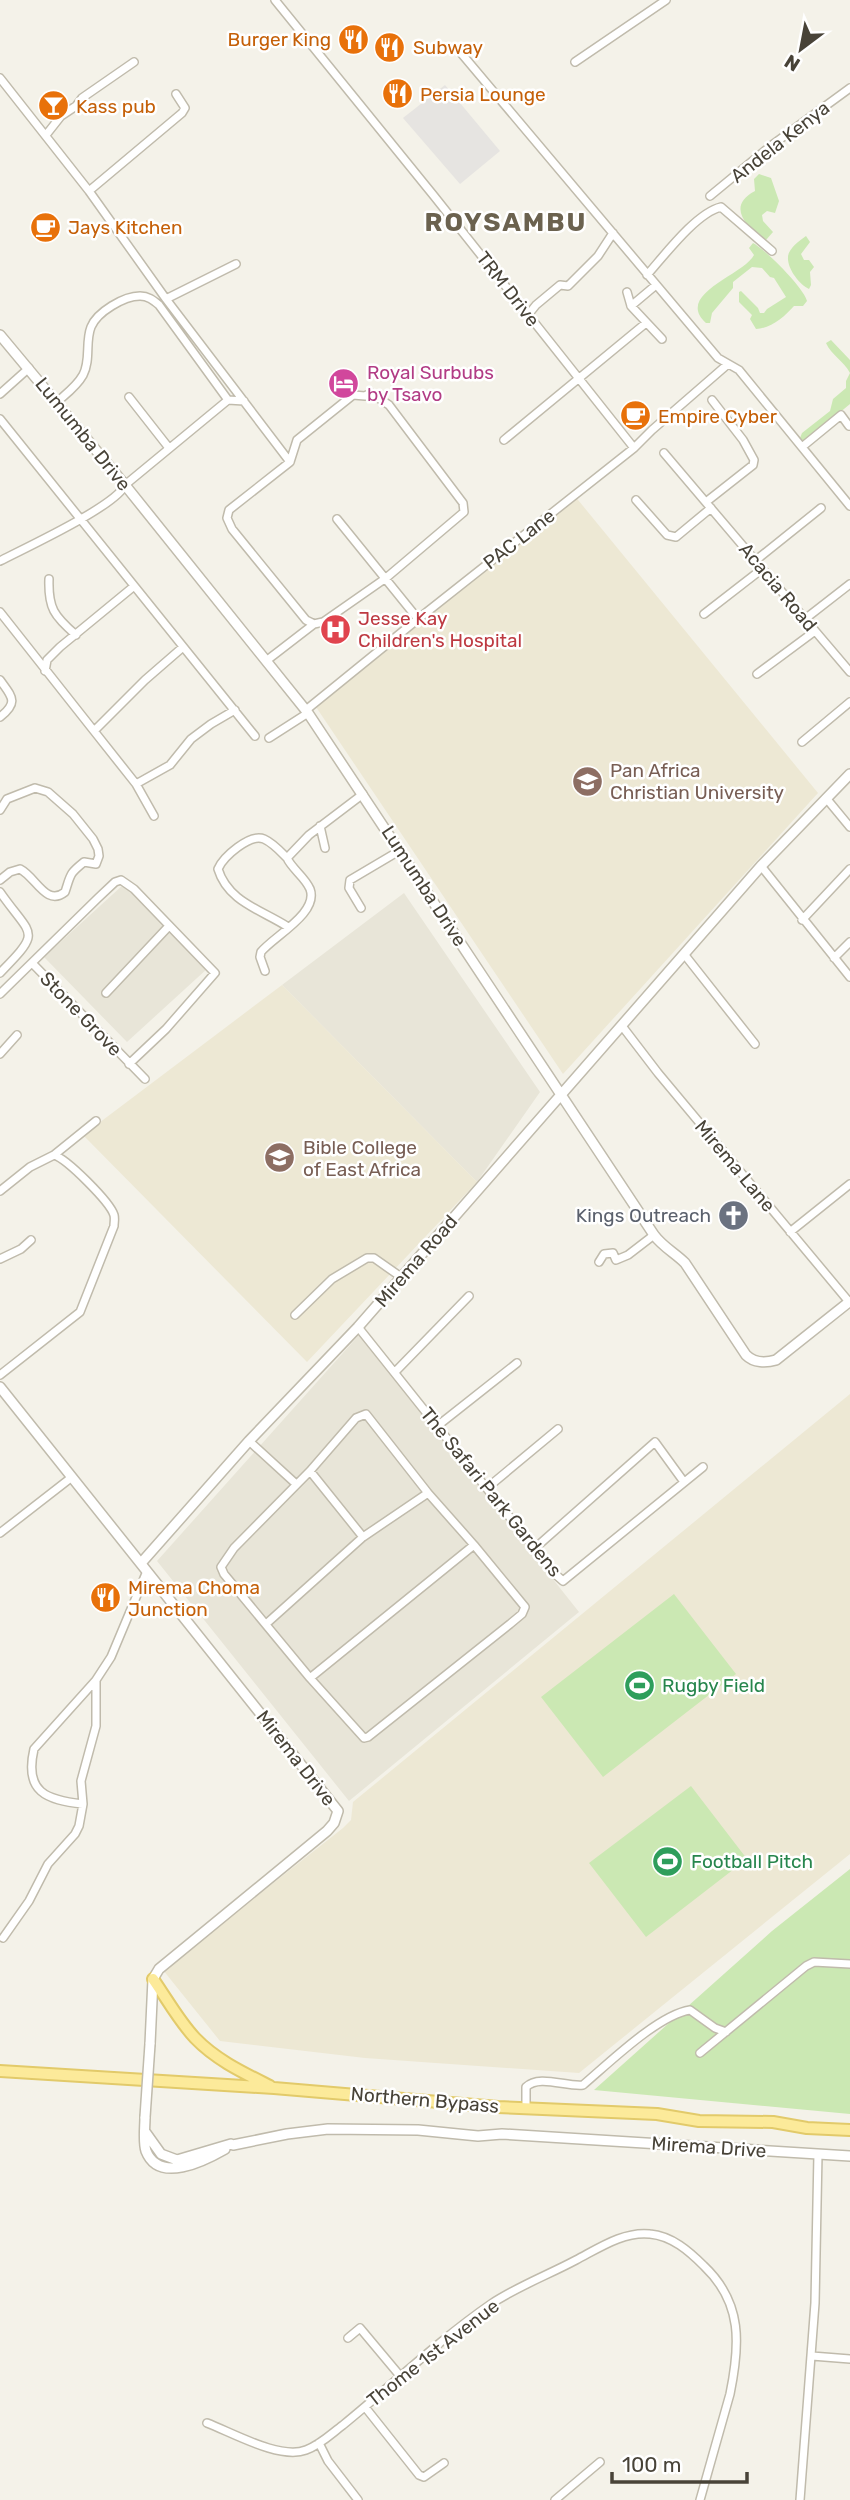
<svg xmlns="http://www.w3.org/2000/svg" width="850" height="2500" font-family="Rubik,sans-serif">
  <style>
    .residential { fill: #e8e5d8 }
    .education { fill: #ede8d4 }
    .green { fill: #cbe8b3 }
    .parking { fill: #e6e4e1 }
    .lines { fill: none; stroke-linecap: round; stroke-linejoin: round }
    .minor-casing { stroke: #c0bbac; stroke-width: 10 }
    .tertiary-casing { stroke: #c0bbac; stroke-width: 12 }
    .primary-casing { stroke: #e2ca6a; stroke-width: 14 }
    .minor { stroke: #fff; stroke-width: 7 }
    .tertiary { stroke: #fff; stroke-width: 9 }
    .primary { stroke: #fcea9a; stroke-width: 10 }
    .tertiary-bridge-casing { stroke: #c0bbac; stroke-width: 12; stroke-linecap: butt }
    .tertiary-bridge { stroke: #fff; stroke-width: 9 }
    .labels { text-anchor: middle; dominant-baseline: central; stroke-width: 5; stroke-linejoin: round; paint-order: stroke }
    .food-label { font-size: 19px; fill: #c56008; stroke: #fff; text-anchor: start }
    .street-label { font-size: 19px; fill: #484338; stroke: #fff }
    .hotel-label { font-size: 19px; fill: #b23c85; stroke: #fff; text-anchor: start }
    .health-label { font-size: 19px; fill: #be3a42; stroke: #fff; text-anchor: start }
    .education-label { font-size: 19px; fill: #785e54; stroke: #fff; text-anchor: start }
    .worship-label { font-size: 19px; fill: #5b616d; stroke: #fff; text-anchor: end }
    .leisure-label { font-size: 19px; fill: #27864d; stroke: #fff; text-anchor: start }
    .district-label { font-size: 26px; font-weight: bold; letter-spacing: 2px; fill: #6b624f; stroke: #fff }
  </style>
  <rect width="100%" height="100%" fill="#f4f2e9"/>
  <path class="residential" d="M124 884 208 968 127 1042 44 957Z
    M404 893 540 1092 477 1182 282 985Z
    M359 1335 579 1612 349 1801 157 1561Z"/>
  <path class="education" d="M574 495 818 793 563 1074 314 704Z
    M282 985 477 1182 307 1362 83 1135Z
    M850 1394V1854L579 2073 365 2058 220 2041 163 1970 343 1828 351 1820 353 1802Z"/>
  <path class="green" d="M759 174 771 178 779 201 775 213 767 211 762 215 763 221 773 232 766 240C746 227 726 206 755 191L754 179Z
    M806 236 810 242 801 254 804 260H809L814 267 810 272 811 285 809 289C800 285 787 269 788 257 788 249 800 240 806 236Z
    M753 243C766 250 804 288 807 301L803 306H794C784 317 772 328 756 329L750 319 752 315 739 302V292L741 291 758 308 760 313H764L767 309 786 297 774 278 770 277 762 268 752 267 733 282V288L712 313 710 323H706C674 294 744 275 754 255L749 248Z
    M831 340 850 360V404L804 442 800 438 802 433 830 411 833 399 846 388V381L850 373C844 361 831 355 826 343Z
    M674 1594 736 1674 603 1777 541 1697Z
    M691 1786 747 1859 646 1937 589 1863Z
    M850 1869V2114L594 2090 772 1931Z"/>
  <path class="parking" d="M445 85 500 151 460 184 403 118Z"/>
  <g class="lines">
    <defs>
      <path id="minor" d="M275 0 434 196 634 448
        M461 53 718 358 739 370 850 506
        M575 62 666 0
        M0 78 89 191 166 299 290 462
        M46 135 61 116 76 106 82 98 134 62
        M89 191 182 113 185 108 176 94
        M710 196 772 145 850 88
        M647 275C664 256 696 213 721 207L772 251
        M627 292 631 306 662 339
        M166 299 236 264
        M631 306 656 285
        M528 315 536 305 560 285 568 286 598 256 613 233
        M371 393 389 405 463 503 464 512 386 578 323 622 314 624 306 620 232 529 227 518 229 510 290 462 297 440 353 395 365 396Z
        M0 394 29 368
        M129 397 169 448
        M57 402C66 394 77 386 83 375 91 360 85 342 91 327 97 312 124 296 140 296 148 296 153 300 159 305L228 400
        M0 419 255 736
        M504 440 646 323
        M802 447 841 415 849 426
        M664 453 850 672
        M636 500 667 535 676 537 711 508
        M706 502 753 465 754 460 743 440 712 400
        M337 519 418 619
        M0 561C25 548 116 506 125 485L228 400 244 401
        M755 561 821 508
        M49 579C48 608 54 616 76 635
        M0 612 94 731
        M704 614 762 569
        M805 619 850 584
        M266 661 314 624
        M45 671 47 660 60 647 133 587
        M757 674 815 631
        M0 680C12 697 19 702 0 717
        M306 710 418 619 634 448 652 430 728 364
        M269 738 308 713
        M802 742 850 702
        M136 784 170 765 191 739 211 724 235 710
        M826 798 850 827
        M0 810 7 799 35 788 48 792 73 814 93 839 98 849 99 856 96 864 84 862C69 874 71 874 65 892 46 907 36 877 20 869L10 872 0 880
        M154 816 136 784 94 731 145 680 183 647
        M320 826 325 848
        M287 858C280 851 273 843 264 839 250 833 223 857 218 869 228 902 262 910 288 927
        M761 866 850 977
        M0 892C32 938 43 929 0 973
        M361 908 349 888 350 880 399 851
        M802 920 850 869
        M684 954 755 1044
        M834 958 850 942
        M33 964 145 1079
        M265 971 260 957 261 952C274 936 319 913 310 889 305 877 292 869 287 858L309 835 363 794
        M106 993 169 926
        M0 994 98 898 115 882 121 880 134 889 215 973 166 1029 129 1064
        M622 1026 658 1073 850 1303
        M0 1054 17 1035
        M54 1155 96 1121
        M0 1191 30 1167 54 1155C67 1159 110 1202 114 1215 115 1219 114 1222 114 1226L80 1312 0 1375
        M790 1232 850 1184
        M0 1259 21 1249 31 1240
        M599 1262 604 1254 613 1253 616 1260 628 1255 654 1235
        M295 1315 332 1279 367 1258H374L401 1277
        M358 1327 555 1574 563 1581 703 1467
        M395 1372 469 1296
        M436 1427 517 1363
        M249 1441 295 1483
        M310 1471 363 1537
        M487 1488 558 1429
        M0 1533 72 1477
        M534 1549 655 1442 684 1482
        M266 1624 363 1537 428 1493
        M310 1678 224 1574 221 1567 234 1548 310 1471 356 1418 366 1414 428 1493 474 1545 525 1607 522 1614 510 1624 368 1737 364 1738 310 1678 474 1545
        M83 1804C46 1800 24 1792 34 1749L96 1680
        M3 1938 29 1901 48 1864 75 1834 79 1826 83 1804 81 1781 96 1726V1680L111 1657 147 1571
        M700 2053 806 1966 814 1962 850 1964
        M526 2108V2087C539 2074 566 2087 583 2085 609 2063 658 2015 690 2010L715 2028 726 2032
        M348 2338 360 2328 401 2377
        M812 2356 850 2359
        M365 2407 419 2475 424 2477 444 2463
        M207 2423C233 2433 280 2460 306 2450 320 2445 331 2434 343 2425 392 2385 439 2340 491 2304 518 2286 548 2275 576 2260 599 2248 624 2231 650 2234 672 2236 689 2251 704 2266 743 2303 740 2345 730 2394L700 2500
        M319 2443 328 2461 358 2500
        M555 2500 600 2462
        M800 2500 815 2303 818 2154"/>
      <path id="tertiary" d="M0 335 125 485 308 713 654 1235C663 1247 675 1253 685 1263L746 1355C754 1363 766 1363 776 1360L849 1302
        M0 1387 338 1811 334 1823 327 1831 159 1969 153 1979 150 2044
        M142 1562 249 1441 358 1327 761 866 850 774
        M145 2117C145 2127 143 2142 146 2151 159 2184 204 2161 225 2149
        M146 2133 161 2154 177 2160 231 2144 233 2145 287 2134 328 2129 418 2130 478 2136 502 2134 850 2156"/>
      <path id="primary" d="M153 1979C167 1999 179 2021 195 2038 216 2060 244 2073 270 2086
        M0 2071 274 2088 498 2107 657 2114 699 2121 773 2122 807 2128 850 2130"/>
    </defs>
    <use href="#minor" class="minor-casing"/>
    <use href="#tertiary" class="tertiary-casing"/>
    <use href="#primary" class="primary-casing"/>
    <use href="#minor" class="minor"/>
    <use href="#tertiary" class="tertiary"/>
    <use href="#primary" class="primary"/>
    <defs>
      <path id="tertiary-bridge" d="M145 2117 150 2044"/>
    </defs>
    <use href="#tertiary-bridge" class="tertiary-bridge-casing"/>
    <use href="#tertiary-bridge" class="tertiary-bridge"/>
  </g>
  <defs>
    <symbol id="restaurant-disc" viewBox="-11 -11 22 22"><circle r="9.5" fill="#e8710a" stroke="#fff"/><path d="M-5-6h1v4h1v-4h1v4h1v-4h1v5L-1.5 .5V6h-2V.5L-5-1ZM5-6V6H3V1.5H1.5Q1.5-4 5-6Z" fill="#fff"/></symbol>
    <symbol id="bar-disc" viewBox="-11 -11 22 22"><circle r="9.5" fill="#e8710a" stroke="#fff"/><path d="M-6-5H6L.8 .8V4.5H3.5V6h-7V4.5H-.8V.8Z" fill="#fff"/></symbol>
    <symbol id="cafe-disc" viewBox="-11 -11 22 22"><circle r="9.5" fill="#e8710a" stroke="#fff"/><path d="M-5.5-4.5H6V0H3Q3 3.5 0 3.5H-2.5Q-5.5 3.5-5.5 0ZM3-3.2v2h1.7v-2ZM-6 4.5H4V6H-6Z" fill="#fff"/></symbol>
    <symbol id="hotel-disc" viewBox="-11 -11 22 22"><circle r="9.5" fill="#d1479c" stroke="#fff"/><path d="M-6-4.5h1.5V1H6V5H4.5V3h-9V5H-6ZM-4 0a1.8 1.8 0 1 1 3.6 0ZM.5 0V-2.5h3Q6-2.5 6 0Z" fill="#fff"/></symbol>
    <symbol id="hospital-disc" viewBox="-11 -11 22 22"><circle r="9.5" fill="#e0444e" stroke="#fff"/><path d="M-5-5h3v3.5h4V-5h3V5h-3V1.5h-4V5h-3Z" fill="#fff"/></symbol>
    <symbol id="university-disc" viewBox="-11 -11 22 22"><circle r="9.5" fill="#8d6e63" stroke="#fff"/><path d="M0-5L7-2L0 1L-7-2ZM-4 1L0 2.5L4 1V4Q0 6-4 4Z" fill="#fff"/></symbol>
    <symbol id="church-disc" viewBox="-11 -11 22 22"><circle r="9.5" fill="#6b7280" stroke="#fff"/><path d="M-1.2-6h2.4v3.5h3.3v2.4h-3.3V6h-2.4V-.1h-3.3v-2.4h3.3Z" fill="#fff"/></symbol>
    <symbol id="stadium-disc" viewBox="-11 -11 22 22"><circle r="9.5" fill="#2e9e5b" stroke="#fff"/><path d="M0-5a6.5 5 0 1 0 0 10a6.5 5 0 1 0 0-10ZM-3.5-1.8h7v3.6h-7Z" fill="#fff"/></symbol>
  </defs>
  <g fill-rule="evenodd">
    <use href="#restaurant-disc" x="336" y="22" width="35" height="35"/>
    <use href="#restaurant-disc" x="372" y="30" width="35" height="35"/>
    <use href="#restaurant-disc" x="380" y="76" width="35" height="35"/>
    <use href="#bar-disc" x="36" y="88" width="35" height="35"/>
    <use href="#cafe-disc" x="28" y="210" width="35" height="35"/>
    <use href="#hotel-disc" x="326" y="366" width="35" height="35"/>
    <use href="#cafe-disc" x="618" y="398" width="35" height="35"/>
    <use href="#hospital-disc" x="318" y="612" width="35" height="35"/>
    <use href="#university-disc" x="570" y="764" width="35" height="35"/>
    <use href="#university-disc" x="262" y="1140" width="35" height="35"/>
    <use href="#church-disc" x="716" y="1198" width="35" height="35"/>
    <use href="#restaurant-disc" x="88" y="1580" width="35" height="35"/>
    <use href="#stadium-disc" x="622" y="1668" width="35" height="35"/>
    <use href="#stadium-disc" x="650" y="1844" width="35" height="35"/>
  </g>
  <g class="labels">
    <g class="food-label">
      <text x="331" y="39" text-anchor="end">Burger King</text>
      <text x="413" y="47">Subway</text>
      <text x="420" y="94">Persia Lounge</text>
      <text x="76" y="106">Kass pub</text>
      <text x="68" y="227">Jays Kitchen</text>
      <text x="658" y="416">Empire Cyber</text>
      <text x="128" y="1587">Mirema Choma<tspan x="128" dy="22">Junction</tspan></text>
    </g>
    <g class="street-label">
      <text transform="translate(780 142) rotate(-38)">Andela Kenya</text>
      <text transform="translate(508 289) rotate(52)">TRM Drive</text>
      <text transform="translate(83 434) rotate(51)">Lumumba Drive</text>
      <text transform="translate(519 539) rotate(-38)">PAC Lane</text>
      <text transform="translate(778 587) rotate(50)">Acacia Road</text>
      <text transform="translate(424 886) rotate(57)">Lumumba Drive</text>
      <text transform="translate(81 1014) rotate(46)">Stone Grove</text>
      <text transform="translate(735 1166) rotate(50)">Mirema Lane</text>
      <text transform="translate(416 1261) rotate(-49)">Mirema Road</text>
      <text transform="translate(491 1492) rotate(51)">The Safari Park Gardens</text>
      <text transform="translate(296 1758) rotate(52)">Mirema Drive</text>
      <text transform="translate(425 2100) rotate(5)">Northern Bypass</text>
      <text transform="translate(709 2147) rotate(4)">Mirema Drive</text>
      <text transform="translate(433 2353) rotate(-38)">Thome 1st Avenue</text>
    </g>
    <g class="hotel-label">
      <text x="367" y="372">Royal Surbubs<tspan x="367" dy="22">by Tsavo</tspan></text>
    </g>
    <g class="health-label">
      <text x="358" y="618">Jesse Kay<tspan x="358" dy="22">Children's Hospital</tspan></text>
    </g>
    <g class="education-label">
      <text x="610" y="770">Pan Africa<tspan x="610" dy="22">Christian University</tspan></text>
      <text x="303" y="1147">Bible College<tspan x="303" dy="22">of East Africa</tspan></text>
    </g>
    <g class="worship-label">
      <text x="711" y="1215">Kings Outreach</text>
    </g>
    <g class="leisure-label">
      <text x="662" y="1685">Rugby Field</text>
      <text x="691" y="1861">Football Pitch</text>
    </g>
    <g class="district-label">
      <text x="506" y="222">ROYSAMBU</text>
    </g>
  </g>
  <g transform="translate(801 49) rotate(212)" stroke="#ffffff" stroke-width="5" paint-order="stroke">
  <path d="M0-5L12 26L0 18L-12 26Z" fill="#484338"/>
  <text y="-10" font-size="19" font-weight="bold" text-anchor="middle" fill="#484338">N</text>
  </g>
  <path d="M612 2472v10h135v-10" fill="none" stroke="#484338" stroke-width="3.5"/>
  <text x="622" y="2472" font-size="21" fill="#484338" stroke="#ffffff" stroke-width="5" paint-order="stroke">100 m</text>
</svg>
